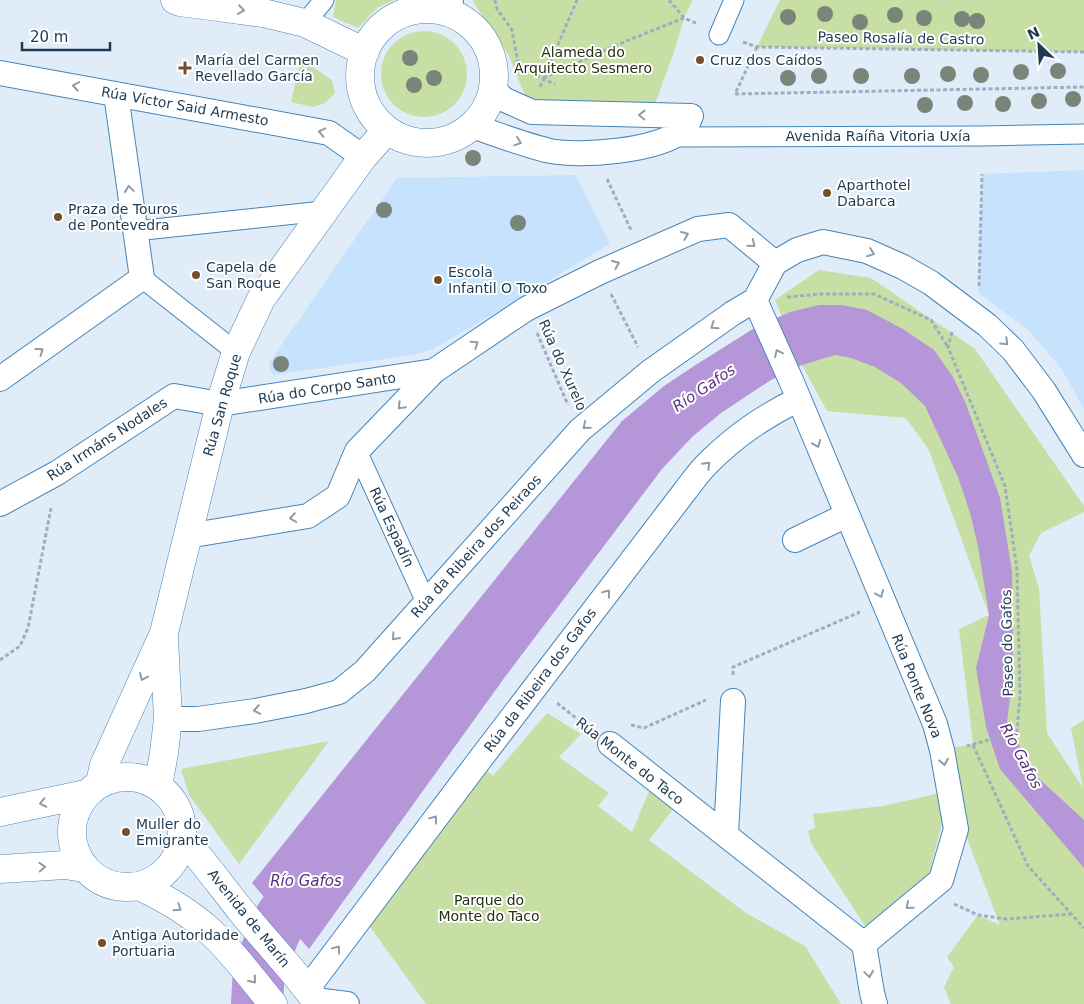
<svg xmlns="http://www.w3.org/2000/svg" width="1084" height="1004" font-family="'DejaVu Sans',sans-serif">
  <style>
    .built { fill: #c6e2fc }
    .green { fill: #c7dea4 }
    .water { fill: #b596d9 }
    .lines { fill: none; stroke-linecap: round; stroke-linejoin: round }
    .river { stroke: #b596d9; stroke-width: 52 }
    .pedestrian-casing { stroke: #4485b9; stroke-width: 21 }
    .minor-casing { stroke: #4485b9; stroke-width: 26 }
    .primary-casing { stroke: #4485b9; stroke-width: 29 }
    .trunk-casing { stroke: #4485b9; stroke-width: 29 }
    .path { stroke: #9dafbf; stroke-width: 3; stroke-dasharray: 4 2.5; stroke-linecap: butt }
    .pedestrian { stroke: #fff; stroke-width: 19 }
    .minor { stroke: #fff; stroke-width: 24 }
    .primary { stroke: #fff; stroke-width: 28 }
    .trunk { stroke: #fff; stroke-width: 28 }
    .tree { fill: #798579 }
    .oneway { stroke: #8f9ca8 }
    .poi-dot { fill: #744f2a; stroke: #fff; stroke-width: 2 }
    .labels { text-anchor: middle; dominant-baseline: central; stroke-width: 4; stroke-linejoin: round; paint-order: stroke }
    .street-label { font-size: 14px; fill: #1f3a51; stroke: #fff }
    .park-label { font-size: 14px; fill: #253011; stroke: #fff }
    .poi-label { font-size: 14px; fill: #1f3a51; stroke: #fff; text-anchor: start }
    .water-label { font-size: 15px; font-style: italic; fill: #59307f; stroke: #fff }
  </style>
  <rect width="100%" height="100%" fill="#e0edf9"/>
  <path class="built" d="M1084 170V409L1061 368 1028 330 978 293 982 174Z
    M576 175 610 244 490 316 433 349 413 355 273 375 270 371 269 363 397 178Z"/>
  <path class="green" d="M336 0H394L377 8 358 28 333 17Z
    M473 0H693L684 18 676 46 650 118 535 120 509 56 476 6Z
    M780 0H1084V52L757 47Z
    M381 74a43 43 0 1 1 86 0a43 43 0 1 1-86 0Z
    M302 60 332 80 335 93 325 103 313 107 291 102 298 70Z
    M819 270 871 278 975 349 1084 506V512L1041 533 1029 556 1039 588 1047 733 1083 788 1071 728 1084 720V1004H951L944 987 954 967 947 957 978 915 1000 925 950 794 942 750 973 744 959 629 989 615 929 450 906 418 827 411 802 365 775 300Z
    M547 713 581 734 559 757 609 793 598 806 632 832 650 789 674 808 649 840 746 913 805 946 841 1004H426L362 916 478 762 493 776Z
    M329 741 239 864 189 795 181 769Z
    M940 793 945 811 928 878 865 926 811 843 808 831 815 828 813 814 883 806Z"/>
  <path class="water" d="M819 305H842L867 310 903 329 934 350 953 377 966 404 1000 498 1012 571 1013 644 1012 681 1007 722 1034 774 1084 820V868L1000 769 986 727 976 668 989 615 978 546 970 513 958 477 925 406 901 383 875 367 851 358 835 355 802 365 771 380 721 413 692 437 662 469 505 677 309 949 252 883 622 421 664 386 694 366 753 329 790 312Z"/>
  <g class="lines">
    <path class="river" d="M257 1004 259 969 281 917 324 858"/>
    <defs>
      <path id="pedestrian" d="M305 23 324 0
        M719 35 734 0
        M672 137 983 136 1084 134
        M135 231 323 211
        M142 278 236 352
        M357 451 426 602"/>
      <path id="minor" d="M447 12 451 0
        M0 73 329 133 363 157
        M472 126C497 134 521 144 546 150 576 158 661 151 684 129 687 126 689 120 691 116L532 112 505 100 493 90
        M775 263 797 250 823 242 867 251 903 267 931 283 987 325 1013 350 1044 391 1084 455
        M755 300 793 385 935 724 942 750 956 829 941 880 864 944
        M755 300 775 263
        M0 379 142 278 116 94
        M0 504 57 473 174 396 220 404 434 371
        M187 536 308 516 338 496 357 451 434 371 526 309 600 272 698 229 729 225 775 263
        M795 540 847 515
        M168 719H198L255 711 306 701 339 692 365 671 580 430 651 371 733 313 755 300
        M610 744 864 944
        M726 835 733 701
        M864 944 872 993 875 1004
        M308 988 478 762 685 491C692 482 699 472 707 464 736 435 763 417 799 399
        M315 1000 347 1004"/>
      <path id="primary" d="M175 0 180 2 263 13 305 23 365 52
        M360 76a67 67 0 1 1 134 0a67 67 0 1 1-134 0Z
        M100 783 104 765 164 633 220 404 236 352 261 299 363 157 387 130
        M158 786 164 753 168 719 164 638"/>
      <path id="trunk" d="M72 832a55 55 0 1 1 110 0a55 55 0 1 1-110 0Z
        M0 812 86 794
        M182 837C203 861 222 887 242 912 267 943 295 971 318 1004
        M0 869 65 865 84 868
        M139 886C165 898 192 914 213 934 235 955 253 980 273 1004"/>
    </defs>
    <use href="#pedestrian" class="pedestrian-casing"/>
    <use href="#minor" class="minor-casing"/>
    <use href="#primary" class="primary-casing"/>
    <use href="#trunk" class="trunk-casing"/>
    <path class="path" d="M495 0 497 9 512 30 518 64 543 79 555 84
      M669 0 684 18 698 24
      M743 42 757 47 1084 52
      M757 47 735 94 1084 87
      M543 78 619 44 684 18
      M540 87 577 0
      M607 179 631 230
      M979 286 982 174
      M611 294 638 347
      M787 297 821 294H874L931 320 948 347
      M952 332 948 347 1005 486 1017 570 1020 695 1017 732 967 746
      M537 333 568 405
      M0 660 20 646 28 628 51 508
      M733 675V667L860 612
      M557 703 590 729
      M631 725 644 728 706 700
      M973 745 1028 866 1084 928
      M954 904 978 915 1006 919 1071 914"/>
    <use href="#pedestrian" class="pedestrian"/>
    <use href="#minor" class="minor"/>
    <use href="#primary" class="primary"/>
    <use href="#trunk" class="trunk"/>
  </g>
  <g class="tree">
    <circle cx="825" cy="14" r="8"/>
    <circle cx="895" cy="15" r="8"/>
    <circle cx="788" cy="17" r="8"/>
    <circle cx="924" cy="18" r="8"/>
    <circle cx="962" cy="19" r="8"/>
    <circle cx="977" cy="21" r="8"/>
    <circle cx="860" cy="22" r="8"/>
    <circle cx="410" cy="58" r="8"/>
    <circle cx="1058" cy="71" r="8"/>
    <circle cx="1021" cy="72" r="8"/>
    <circle cx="948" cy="74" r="8"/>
    <circle cx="981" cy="75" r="8"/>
    <circle cx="819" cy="76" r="8"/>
    <circle cx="861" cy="76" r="8"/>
    <circle cx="912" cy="76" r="8"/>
    <circle cx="434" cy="78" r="8"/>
    <circle cx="788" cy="78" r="8"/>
    <circle cx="414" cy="85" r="8"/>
    <circle cx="1073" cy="99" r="8"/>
    <circle cx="1039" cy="101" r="8"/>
    <circle cx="965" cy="103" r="8"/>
    <circle cx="1003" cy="104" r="8"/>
    <circle cx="925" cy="105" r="8"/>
    <circle cx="473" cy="158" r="8"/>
    <circle cx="384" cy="210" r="8"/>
    <circle cx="518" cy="223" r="8"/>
    <circle cx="281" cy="364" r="8"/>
  </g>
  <defs><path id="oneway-chevron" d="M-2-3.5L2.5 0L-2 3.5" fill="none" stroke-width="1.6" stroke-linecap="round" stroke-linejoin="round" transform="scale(1.25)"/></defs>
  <g class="oneway">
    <use href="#oneway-chevron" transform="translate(241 10) rotate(8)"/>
    <use href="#oneway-chevron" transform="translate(76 86) rotate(-170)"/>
    <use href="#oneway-chevron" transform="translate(642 115) rotate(-179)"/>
    <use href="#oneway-chevron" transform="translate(322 132) rotate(-167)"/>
    <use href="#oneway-chevron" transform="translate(518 142) rotate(19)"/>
    <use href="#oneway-chevron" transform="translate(129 189) rotate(-98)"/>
    <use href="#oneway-chevron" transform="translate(685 235) rotate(-23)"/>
    <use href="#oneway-chevron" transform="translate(752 244) rotate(39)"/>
    <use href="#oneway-chevron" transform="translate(871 253) rotate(21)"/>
    <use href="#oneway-chevron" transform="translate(616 264) rotate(-24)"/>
    <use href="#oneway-chevron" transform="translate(714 326) rotate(145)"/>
    <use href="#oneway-chevron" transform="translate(1005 342) rotate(44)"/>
    <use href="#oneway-chevron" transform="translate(475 344) rotate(-34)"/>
    <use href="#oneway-chevron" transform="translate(40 351) rotate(-36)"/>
    <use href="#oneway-chevron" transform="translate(778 353) rotate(-115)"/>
    <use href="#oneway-chevron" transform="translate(401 406) rotate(134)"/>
    <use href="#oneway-chevron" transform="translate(586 426) rotate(140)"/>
    <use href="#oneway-chevron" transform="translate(817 444) rotate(68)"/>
    <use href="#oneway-chevron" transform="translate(707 465) rotate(-46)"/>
    <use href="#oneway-chevron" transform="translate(293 518) rotate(171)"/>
    <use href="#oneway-chevron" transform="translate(607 593) rotate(-53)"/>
    <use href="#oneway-chevron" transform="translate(880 594) rotate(67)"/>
    <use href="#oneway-chevron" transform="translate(395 637) rotate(132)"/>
    <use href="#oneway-chevron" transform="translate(143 677) rotate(115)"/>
    <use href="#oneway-chevron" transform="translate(257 710) rotate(170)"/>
    <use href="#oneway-chevron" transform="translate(944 762) rotate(79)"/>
    <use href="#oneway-chevron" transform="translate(43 803) rotate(168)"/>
    <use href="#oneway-chevron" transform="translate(434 819) rotate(-53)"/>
    <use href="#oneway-chevron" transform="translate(42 867) rotate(-3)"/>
    <use href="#oneway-chevron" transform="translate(909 906) rotate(140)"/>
    <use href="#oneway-chevron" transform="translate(178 908) rotate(34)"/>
    <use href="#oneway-chevron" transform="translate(337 949) rotate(-53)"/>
    <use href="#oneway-chevron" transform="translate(869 974) rotate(82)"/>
    <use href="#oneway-chevron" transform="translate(253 980) rotate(51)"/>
  </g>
  <g class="poi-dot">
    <circle cx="700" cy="60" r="5"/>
    <path d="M182.5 60.5h5v5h5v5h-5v5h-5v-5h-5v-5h5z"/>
    <circle cx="827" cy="193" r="5"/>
    <circle cx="58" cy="217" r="5"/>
    <circle cx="196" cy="275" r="5"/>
    <circle cx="438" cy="280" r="5"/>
    <circle cx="126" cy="832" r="5"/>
    <circle cx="102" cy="943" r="5"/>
  </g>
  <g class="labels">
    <g class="street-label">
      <text transform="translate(901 38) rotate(1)">Paseo Rosalía de Castro</text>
      <text transform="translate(185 106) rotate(10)">Rúa Víctor Said Armesto</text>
      <text x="878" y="136">Avenida Raíña Vitoria Uxía</text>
      <text transform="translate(563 365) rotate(66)">Rúa do Xurelo</text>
      <text transform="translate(327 388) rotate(-9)">Rúa do Corpo Santo</text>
      <text transform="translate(222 405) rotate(-74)">Rúa San Roque</text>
      <text transform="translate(107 439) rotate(-33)">Rúa Irmáns Nodales</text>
      <text transform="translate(392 527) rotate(65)">Rúa Espadín</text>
      <text transform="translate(476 546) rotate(-48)">Rúa da Ribeira dos Peiraos</text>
      <text transform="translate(1007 643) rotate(-91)">Paseo do Gafos</text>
      <text transform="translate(540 680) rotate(-53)">Rúa da Ribeira dos Gafos</text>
      <text transform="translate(917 686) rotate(68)">Rúa Ponte Nova</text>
      <text transform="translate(630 761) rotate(38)">Rúa Monte do Taco</text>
      <text transform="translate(249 918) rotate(51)">Avenida de Marín</text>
    </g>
    <g class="park-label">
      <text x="583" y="52">Alameda do<tspan x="583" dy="16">Arquitecto Sesmero</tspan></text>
      <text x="489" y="900">Parque do<tspan x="489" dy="16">Monte do Taco</tspan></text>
    </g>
    <g class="poi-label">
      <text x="195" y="60">María del Carmen<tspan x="195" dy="16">Revellado García</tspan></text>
      <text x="710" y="60">Cruz dos Caídos</text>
      <text x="837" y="185">Aparthotel<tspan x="837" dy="16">Dabarca</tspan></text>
      <text x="68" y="209">Praza de Touros<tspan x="68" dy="16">de Pontevedra</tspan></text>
      <text x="206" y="267">Capela de<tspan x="206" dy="16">San Roque</tspan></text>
      <text x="448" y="272">Escola<tspan x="448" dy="16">Infantil O Toxo</tspan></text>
      <text x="136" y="824">Muller do<tspan x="136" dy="16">Emigrante</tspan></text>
      <text x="112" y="935">Antiga Autoridade<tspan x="112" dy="16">Portuaria</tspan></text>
    </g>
    <g class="water-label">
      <text transform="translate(704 388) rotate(-34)">Río Gafos</text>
      <text transform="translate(1021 756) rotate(62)">Río Gafos</text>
      <text x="306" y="881">Río Gafos</text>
    </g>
  </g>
  <g transform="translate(1039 45) rotate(335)" stroke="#ffffff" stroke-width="4" paint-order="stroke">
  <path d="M0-4L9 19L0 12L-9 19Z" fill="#1f3a51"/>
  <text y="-8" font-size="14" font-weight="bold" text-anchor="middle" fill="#1f3a51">N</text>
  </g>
  <path d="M22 42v8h88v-8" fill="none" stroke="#1f3a51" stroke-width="2.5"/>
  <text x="30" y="42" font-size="15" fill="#1f3a51" stroke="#ffffff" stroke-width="4" paint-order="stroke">20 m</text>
</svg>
